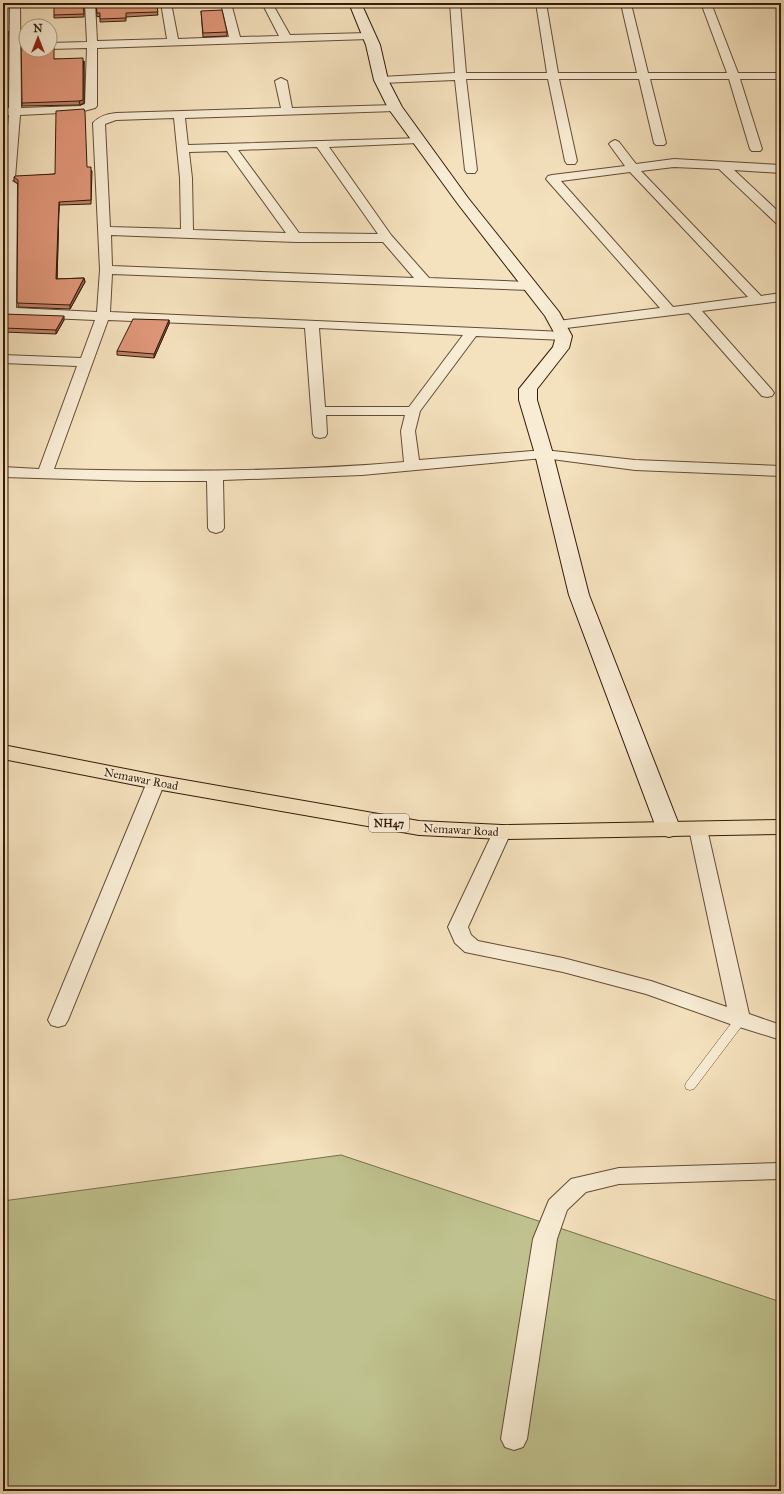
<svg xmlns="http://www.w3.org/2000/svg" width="784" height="1494" font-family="'IM FELL Great Primer',serif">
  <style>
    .green { fill: #bfc28e; stroke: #796e4c }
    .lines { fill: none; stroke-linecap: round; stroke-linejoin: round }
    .lane-casing { stroke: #634c36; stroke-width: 1 }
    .street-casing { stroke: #634c36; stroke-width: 2 }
    .secondary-casing { stroke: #331a09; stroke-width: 2 }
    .highway-casing { stroke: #331a09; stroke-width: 2 }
    .lane { fill: #f8ecd4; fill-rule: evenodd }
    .street { fill: #f8ecd4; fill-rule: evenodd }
    .secondary { fill: #f8ecd4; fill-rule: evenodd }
    .highway { fill: #f4e1bd; fill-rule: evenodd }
    .wall { fill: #c08168; stroke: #331a09 }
    .shaded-wall { fill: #9c6955; stroke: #331a09 }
    .building { fill: #df9679; stroke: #331a09 }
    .labels { text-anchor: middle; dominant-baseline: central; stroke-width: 3; stroke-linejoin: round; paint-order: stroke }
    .shield { fill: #f8ecd4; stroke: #6e5946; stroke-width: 1 }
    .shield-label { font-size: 11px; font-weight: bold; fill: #331a09 }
    .street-label { font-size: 12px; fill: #331a09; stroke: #f8ecd4 }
  </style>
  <rect width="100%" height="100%" fill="#f4e1bd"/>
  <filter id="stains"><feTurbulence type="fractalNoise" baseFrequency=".005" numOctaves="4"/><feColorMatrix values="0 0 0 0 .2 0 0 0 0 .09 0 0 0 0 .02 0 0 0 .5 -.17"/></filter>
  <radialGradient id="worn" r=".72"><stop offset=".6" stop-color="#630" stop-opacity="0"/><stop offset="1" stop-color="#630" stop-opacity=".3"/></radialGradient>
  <path class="green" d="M341 1155 781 1302V1491H3V1201Z"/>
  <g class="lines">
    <defs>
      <path id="lane" d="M740 1016 744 1017 745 1020 744 1023 694 1089 690 1090 686 1089 685 1086 686 1083 736 1017Z"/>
      <path id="street" d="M10 3H20L21 108 80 106 85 104 87 48 50 49V43L87 42 85 3H95L97 41 167 39 161 3H171L178 39 229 37 221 3H231L240 37 279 36 262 3H272L290 35 369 33 374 36 369 39 97 48V106L95 108 80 112 20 115 15 178 12 181 17 184 16 308 97 312 100 270 93 123C99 116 107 114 116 113L281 108 275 81 281 78 287 81 292 108 395 105 399 106 401 108 399 110 395 111 185 118 188 145 422 138 424 140 422 142 418 143 329 147 391 235 429 278 530 282 535 283 537 286 535 289 530 290 112 274 110 312 564 332 569 333 571 336 569 339 564 340 476 336 420 411 415 431 419 460 544 450 635 460 781 466V476L635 470 544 458 362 475 223 480 224 528 222 531 216 533 210 531 208 528 207 481H138L3 477V467L39 469 77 366 3 363V355L81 358 95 320 3 316 5 184 8 181 3 178 9 115H3V109L9 108ZM174 118 180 178 181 229 110 227 105 124 116 120ZM317 147 378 234 299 233 238 150ZM227 151 286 233 193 230 192 178 189 152ZM111 235 296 242H383L414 278 112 266ZM108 320 305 328 313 434 315 437 320 438 325 437 327 434 326 415H405L401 431 404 462C288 472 171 472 54 469ZM319 328 463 335 409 407H325Z
        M450 3H460L466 73H547L536 3H546L558 73H637L622 8 627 5 632 8 648 73H727L701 3H711L738 73H781V79H740L762 149 760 151H752L750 149 729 79H650L666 143 664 145H656L654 143 639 79H559L577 161 575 164H567L565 161 548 79H466L477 170 475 173H467L465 170 455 80 381 83 375 80 381 77 455 73Z
        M615 140 619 142 636 164 674 159 781 165V173L734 170 781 214V225L777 224 719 169 674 167 641 171 761 296 781 293V301L702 311 772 390 774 393 772 396 767 397 762 396 689 313 558 329 553 328 551 325 553 322 558 321 660 308 546 179 548 176 552 175 625 166 609 144 611 142ZM630 172 748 297 673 307 561 181Z
        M156 776 162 778 165 782 68 1020 65 1025 58 1027 51 1025 48 1020 147 782 150 778Z
        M698 823 705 825 707 829 749 1014 781 1025V1040L733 1025 646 994 563 972 465 952 455 943 448 927 493 832 495 828 502 826 509 828 511 832 468 927 471 935 478 941 563 958 651 981 727 1007 689 829 691 825Z
        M781 1163V1179L619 1184 586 1192 567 1210 557 1239 527 1439 523 1447 514 1450 505 1447 501 1439 533 1239 549 1200 571 1179 619 1168Z"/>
      <path id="secondary" d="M349 3H361L380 45 388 80 402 107 468 198 559 312 572 336 569 348 537 389V400L553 454 589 595 681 830 677 835 669 837 661 835 657 830 569 595 535 454 519 400V389L553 347 556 336 545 316 458 204 388 108 374 80 366 45Z"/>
      <path id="highway" d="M3 745 156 775 419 821 502 825 781 820V834L502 839 419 835 156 789 3 759Z"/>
    </defs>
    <use href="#lane" class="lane-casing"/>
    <use href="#street" class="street-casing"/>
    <use href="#secondary" class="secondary-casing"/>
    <use href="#highway" class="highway-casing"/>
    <use href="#lane" class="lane"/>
    <use href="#street" class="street"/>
    <use href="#secondary" class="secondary"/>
    <use href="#highway" class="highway"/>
  </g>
  <path class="wall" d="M84 3V17L54 18V15Z
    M96 3H156L158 15 126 17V21L100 22V16L97 17Z
    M201 11 227 32V36L203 37Z
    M54 59 84 61V103L80 105 22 106V103Z
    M87 167 92 171 91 204 59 205 57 279 84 278 85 282 70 309 18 307V184L14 181V177L55 174Z
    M3 314 64 320 56 334 3 332Z
    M169 320V324L154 358 117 355V351Z"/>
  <path class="shaded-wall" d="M8 31V107L3 108V105Z
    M54 33V41L50 42V39Z
    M84 61V103L80 105 79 101Z
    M5 178 6 181 4 184 3 217V180Z
    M59 202V205L57 283 56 279Z
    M84 278 85 282 70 309V305Z
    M64 316V320L56 334V330Z
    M169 320V324L154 358V354Z"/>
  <path class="building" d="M3 3H8L6 31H8L7 103 3 105Z
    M54 3H83L84 14 54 15Z
    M96 3H156L158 12 126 13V18L100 19V13H97Z
    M222 10 227 32 203 33 201 11Z
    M50 30H53L54 38 50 39Z
    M21 31H26V50H50V46L54 47V59L83 58V100L79 101 22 103Z
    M84 109 85 112 87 167H91V200L59 202 56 279 84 278 70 305 17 303 18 180 14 177 15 176 55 174 56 111Z
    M3 314 64 316 56 330 3 328Z
    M133 319 169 320 154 354 117 351Z"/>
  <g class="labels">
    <rect class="shield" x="369" y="814" width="40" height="18" rx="3"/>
    <g class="shield-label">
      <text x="389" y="823">NH47</text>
    </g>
    <g class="street-label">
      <text transform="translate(141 779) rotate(11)">Nemawar Road</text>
      <text transform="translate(461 830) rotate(3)">Nemawar Road</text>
    </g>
  </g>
  <rect width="784" height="1494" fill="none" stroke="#f4e1bd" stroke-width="16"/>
  <rect x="4" y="4" width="776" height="1486" fill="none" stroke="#331a09" stroke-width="2"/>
  <rect x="8" y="8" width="768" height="1478" fill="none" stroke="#331a09"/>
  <g transform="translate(38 38)"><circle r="19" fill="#f8ecd4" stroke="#a99883"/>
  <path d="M0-3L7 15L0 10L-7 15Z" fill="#8f2418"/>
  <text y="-6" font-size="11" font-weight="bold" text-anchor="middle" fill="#331a09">N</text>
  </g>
  <rect width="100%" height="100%" filter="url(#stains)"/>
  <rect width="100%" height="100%" fill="url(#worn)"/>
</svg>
